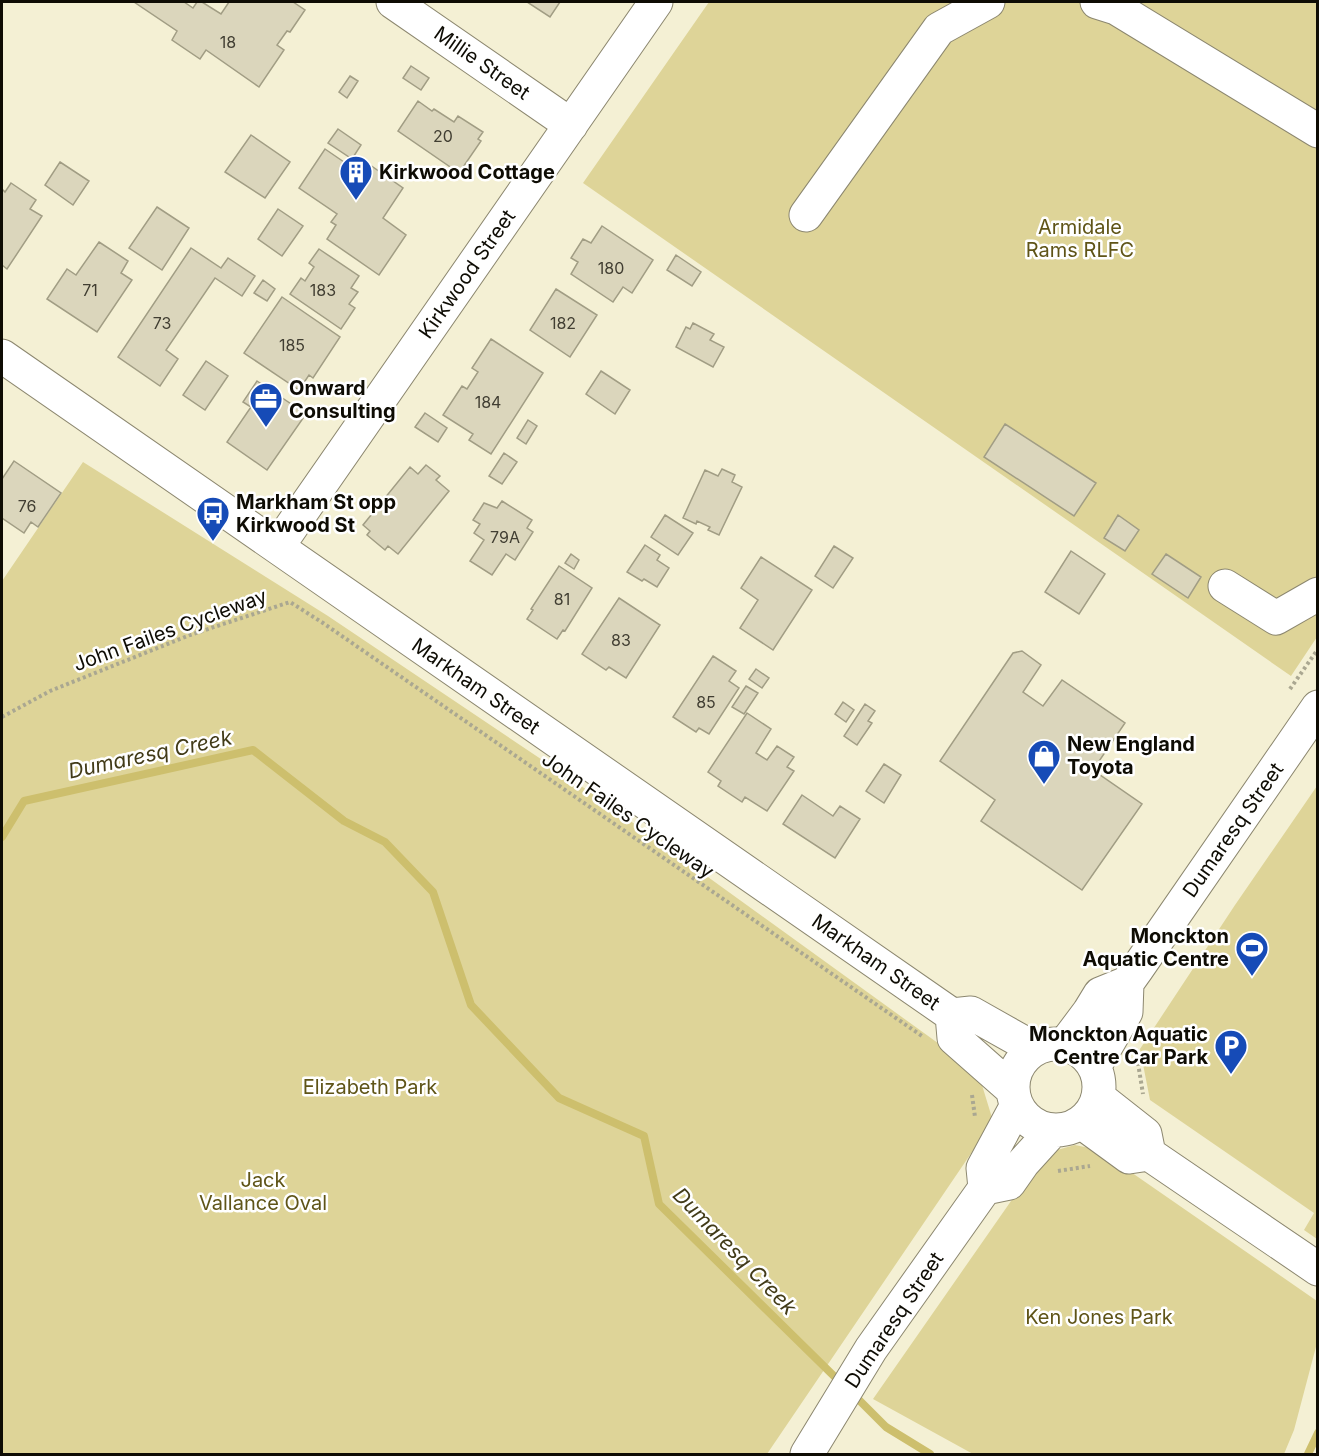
<svg xmlns="http://www.w3.org/2000/svg" width="1319" height="1456" font-family="Inter,sans-serif">
  <style>
    .green { fill: #ded498 }
    .lines { fill: none; stroke-linecap: round; stroke-linejoin: round }
    .stream { stroke: #cdbf6d; stroke-width: 8 }
    .building { fill: #dbd6bc; stroke: #a19d84; stroke-width: 1.5 }
    .minor-casing { stroke: #8c876f; stroke-width: 35 }
    .path { stroke: #aaa791; stroke-width: 4; stroke-dasharray: 3 3; stroke-linecap: butt }
    .minor { stroke: #fff; stroke-width: 33 }
    .labels { text-anchor: middle; dominant-baseline: central; stroke-width: 5; stroke-linejoin: round; paint-order: stroke }
    .number-label { font-size: 16px; fill: #413e32 }
    .street-label { font-size: 20px; fill: #0e0c04; stroke: #fff }
    .poi-label { font-size: 20px; font-weight: bold; fill: #0e0c04; stroke: #fff; text-anchor: start }
    .park-label { font-size: 20px; fill: #5f5417; stroke: #fff }
    .water-label { font-size: 21px; font-style: italic; fill: #423b18; stroke: #fff }
  </style>
  <rect width="100%" height="100%" fill="#f4f0d4"/>
  <path class="green" d="M709 2H1317V637L1291 676 583 183Z
    M83 462 328 616 593 794 978 1072 993 1121 767 1454H2V581Z
    M1317 786V1239L1304 1230 1314 1213 1150 1100 1140 1049 1235 905Z
    M1075 1145 1099 1150 1317 1301V1343L1294 1430 1284 1454H973L873 1399 1034 1168 1057 1150Z"/>
  <g class="lines">
    <path class="stream" d="M2 837 24 801 253 750 344 821 385 842 433 892 471 1005 559 1098 644 1136 659 1204 842 1384
      M852 1393 886 1427 930 1454
      M1308 1454 1318 1433"/>
  </g>
  <path class="building" d="M134 2H184L193 8 197 2H202L221 14 229 2H293L305 10 290 32 287 31 277 45 284 50 259 87 206 50 200 59 172 40 177 31Z
    M527 2H560L550 17Z
    M411 66 429 78 421 90 403 78Z
    M350 76 358 81 347 98 339 92Z
    M418 101 432 111 434 109 454 122 458 116 483 132 478 139 481 141 459 173 398 131Z
    M338 129 361 145 352 159 328 143Z
    M251 135 290 162 265 198 225 172Z
    M325 149 363 175 370 165 403 188 383 218 406 235 379 275 327 239 336 225 331 222 337 214 299 188Z
    M60 162 89 181 73 205 45 185Z
    M11 183 36 200 30 209 42 216 7 269 2 265V189L5 192Z
    M157 207 189 228 162 270 129 248Z
    M278 209 303 226 282 256 258 239Z
    M602 226 653 260 632 293 623 287 613 302 571 274 578 262 571 258 583 239 591 243Z
    M99 242 128 261 121 273 132 280 97 332 47 299 67 269 76 275Z
    M191 248 221 268 228 258 255 276 242 296 215 278 166 350 178 359 160 386 118 357Z
    M319 249 359 276 351 288 358 292 349 304 355 308 341 329 290 294 301 278 305 281 314 267 309 263Z
    M676 255 701 272 692 286 667 270Z
    M263 280 275 289 267 301 254 293Z
    M556 289 597 315 570 357 530 330Z
    M282 297 340 337 313 378 309 375 299 390 244 353Z
    M693 323 714 334 710 340 724 347 713 367 676 347 686 327 690 329Z
    M491 339 543 373 491 454 469 440 473 434 443 415 462 386 467 389 478 372 472 368Z
    M206 361 228 376 205 410 183 395Z
    M601 371 630 390 615 414 586 394Z
    M257 381 306 414 267 470 227 442 251 407 243 402Z
    M425 413 447 428 438 442 415 427Z
    M528 420 537 426 526 444 517 438Z
    M1005 424 1096 483 1074 516 984 457Z
    M504 453 517 462 502 484 489 476Z
    M14 461 61 493 38 527 31 522 24 533 2 518V479Z
    M426 465 440 476 436 480 449 491 398 554 388 546 385 550 367 535 370 531 363 525 410 467 418 474Z
    M722 469 735 475 732 482 742 487 719 535 708 530 710 527 697 521 696 524 683 518 705 470 718 476Z
    M502 501 532 520 527 528 533 532 515 560 506 554 492 575 470 561 484 540 474 533 480 524 473 520 484 503 497 508Z
    M665 515 693 533 678 555 651 537Z
    M1118 515 1139 530 1125 551 1104 538Z
    M645 545 660 555 657 560 669 568 657 587 644 579 642 581 627 572Z
    M834 546 853 558 833 588 815 576Z
    M1071 551 1105 574 1079 614 1045 592Z
    M571 554 579 560 574 569 565 563Z
    M1166 554 1201 577 1188 598 1152 574Z
    M761 557 812 590 773 650 740 628 758 600 741 588Z
    M559 566 592 588 565 631 563 630 557 639 527 619 533 610 531 609Z
    M619 598 660 625 626 678 609 667 606 670 582 654Z
    M1022 651 1041 665 1023 692 1043 706 1062 680 1125 723 1093 770 1142 804 1082 890 981 821 995 800 940 761 1013 653Z
    M713 656 736 671 729 681 739 688 709 734 699 728 696 732 673 717Z
    M756 669 769 678 762 688 749 679Z
    M746 686 758 693 744 714 732 707Z
    M843 702 854 710 846 722 835 714Z
    M865 704 875 711 868 721 872 723 857 745 844 736Z
    M747 713 771 729 756 753 767 760 777 746 794 757 787 767 794 771 767 811 745 797 742 802 718 786 721 781 708 772Z
    M884 764 901 775 884 803 866 791Z
    M802 795 833 816 840 806 860 819 835 858 783 824Z"/>
  <g class="lines">
    <defs>
      <path id="minor" d="M393 2 571 125
        M1097 2 1116 8 1318 131
        M806 215 939 29 988 2
        M2 356 952 1015 971 1013 1035 1049
        M278 546 656 2
        M1225 586 1276 618 1318 594
        M952 1015 954 1038 1013 1090
        M1065 1044 1089 1012 1100 994 1127 983 1137 969 1318 707
        M1013 1087a43 43 0 1 1 86 0a43 43 0 1 1-86 0Z
        M1094 1067 1126 1012 1127 983
        M1098 1097 1145 1134 1149 1154
        M1081 1122 1129 1157 1149 1154 1318 1269
        M985 1188 983 1168 1017 1105
        M807 1454 871 1349 985 1188 1009 1183 1023 1163 1052 1131"/>
    </defs>
    <use href="#minor" class="minor-casing"/>
    <path class="path" d="M1290 689 1318 649
      M2 717 50 691 190 635 290 602 323 623 922 1036
      M1137 1057 1143 1094
      M972 1095 975 1117
      M1058 1171 1090 1166"/>
    <use href="#minor" class="minor"/>
  </g>
  <defs>
    <symbol id="building-pin" viewBox="-11 -11 22 30"><path d="M0 17L-7.5 6A9.5 9.5 0 1 1 7.5 6Z" fill="#164bb7" stroke="#fff"/><path d="M-4-6H4V6H1V3H-1V6H-4ZM-2.5-4.3h1.7v1.8h-1.7ZM.8-4.3h1.7v1.8H.8ZM-2.5-1h1.7V.8h-1.7ZM.8-1h1.7V.8H.8Z" fill="#fff"/></symbol>
    <symbol id="office-pin" viewBox="-11 -11 22 30"><path d="M0 17L-7.5 6A9.5 9.5 0 1 1 7.5 6Z" fill="#164bb7" stroke="#fff"/><path d="M-6-3h4V-5.5h4V-3h4V5H-6ZM-1-4.5V-3h2v-1.5ZM-6 0V1H6V0Z" fill="#fff"/></symbol>
    <symbol id="bus-pin" viewBox="-11 -11 22 30"><path d="M0 17L-7.5 6A9.5 9.5 0 1 1 7.5 6Z" fill="#164bb7" stroke="#fff"/><path d="M-5-6H5V4H4V6H2V4H-2V6H-4V4H-5ZM-3.5-4V0h7V-4ZM-3.5 1.2v1.5H-2V1.2ZM2 1.2v1.5H3.5V1.2Z" fill="#fff"/></symbol>
    <symbol id="shop-pin" viewBox="-11 -11 22 30"><path d="M0 17L-7.5 6A9.5 9.5 0 1 1 7.5 6Z" fill="#164bb7" stroke="#fff"/><path d="M-5-2.5h2.3a2.7 3.5 0 0 1 5.4 0H5L5.5 6h-11ZM-1.5-2.5h3a1.5 2.3 0 0 0-3 0Z" fill="#fff"/></symbol>
    <symbol id="stadium-pin" viewBox="-11 -11 22 30"><path d="M0 17L-7.5 6A9.5 9.5 0 1 1 7.5 6Z" fill="#164bb7" stroke="#fff"/><path d="M0-5a6.5 5 0 1 0 0 10a6.5 5 0 1 0 0-10ZM-3.5-1.8h7v3.6h-7Z" fill="#fff"/></symbol>
    <symbol id="parking-pin" viewBox="-11 -11 22 30"><path d="M0 17L-7.5 6A9.5 9.5 0 1 1 7.5 6Z" fill="#164bb7" stroke="#fff"/><path d="M-3.5-5.5H1a3.5 3.5 0 0 1 0 7H-1V5.5H-3.5ZM-1-3.4V-.6H.8a1.4 1.4 0 0 0 0-2.8Z" fill="#fff"/></symbol>
  </defs>
  <g fill-rule="evenodd">
    <use href="#building-pin" x="337" y="153" width="38" height="52"/>
    <use href="#office-pin" x="247" y="380" width="38" height="52"/>
    <use href="#bus-pin" x="194" y="494" width="38" height="52"/>
    <use href="#shop-pin" x="1025" y="737" width="38" height="52"/>
    <use href="#stadium-pin" x="1233" y="929" width="38" height="52"/>
    <use href="#parking-pin" x="1212" y="1027" width="38" height="52"/>
  </g>
  <g class="labels">
    <g class="number-label">
      <text x="228" y="42">18</text>
      <text x="443" y="136">20</text>
      <text x="611" y="268">180</text>
      <text x="90" y="290">71</text>
      <text x="323" y="290">183</text>
      <text x="162" y="323">73</text>
      <text x="563" y="323">182</text>
      <text x="292" y="345">185</text>
      <text x="488" y="402">184</text>
      <text x="27" y="506">76</text>
      <text x="505" y="537">79A</text>
      <text x="562" y="599">81</text>
      <text x="621" y="640">83</text>
      <text x="706" y="702">85</text>
    </g>
    <g class="street-label">
      <text transform="translate(482 63) rotate(35)">Millie Street</text>
      <text transform="translate(467 274) rotate(-55)">Kirkwood Street</text>
      <text transform="translate(170 630) rotate(-20)">John Failes Cycleway</text>
      <text transform="translate(476 686) rotate(35)">Markham Street</text>
      <text transform="translate(628 815) rotate(35)">John Failes Cycleway</text>
      <text transform="translate(1233 830) rotate(-55)">Dumaresq Street</text>
      <text transform="translate(876 962) rotate(35)">Markham Street</text>
      <text transform="translate(894 1320) rotate(-56)">Dumaresq Street</text>
    </g>
    <g class="poi-label">
      <text x="379" y="172">Kirkwood Cottage</text>
      <text x="289" y="388">Onward<tspan x="289" dy="23">Consulting</tspan></text>
      <text x="236" y="502">Markham St opp<tspan x="236" dy="23">Kirkwood St</tspan></text>
      <text x="1067" y="744">New England<tspan x="1067" dy="23">Toyota</tspan></text>
      <text x="1229" y="936" text-anchor="end">Monckton<tspan x="1229" dy="23">Aquatic Centre</tspan></text>
      <text x="1208" y="1034" text-anchor="end">Monckton Aquatic<tspan x="1208" dy="23">Centre Car Park</tspan></text>
    </g>
    <g class="park-label">
      <text x="1080" y="227">Armidale<tspan x="1080" dy="23">Rams RLFC</tspan></text>
      <text x="370" y="1087">Elizabeth Park</text>
      <text x="263" y="1180">Jack<tspan x="263" dy="23">Vallance Oval</tspan></text>
      <text x="1099" y="1317">Ken Jones Park</text>
    </g>
    <g class="water-label">
      <text transform="translate(150 754) rotate(-12)">Dumaresq Creek</text>
      <text transform="translate(735 1251) rotate(46)">Dumaresq Creek</text>
    </g>
  </g>
  <rect width="1319" height="1456" fill="none" stroke="#0e0c04" stroke-width="6"/>
</svg>
